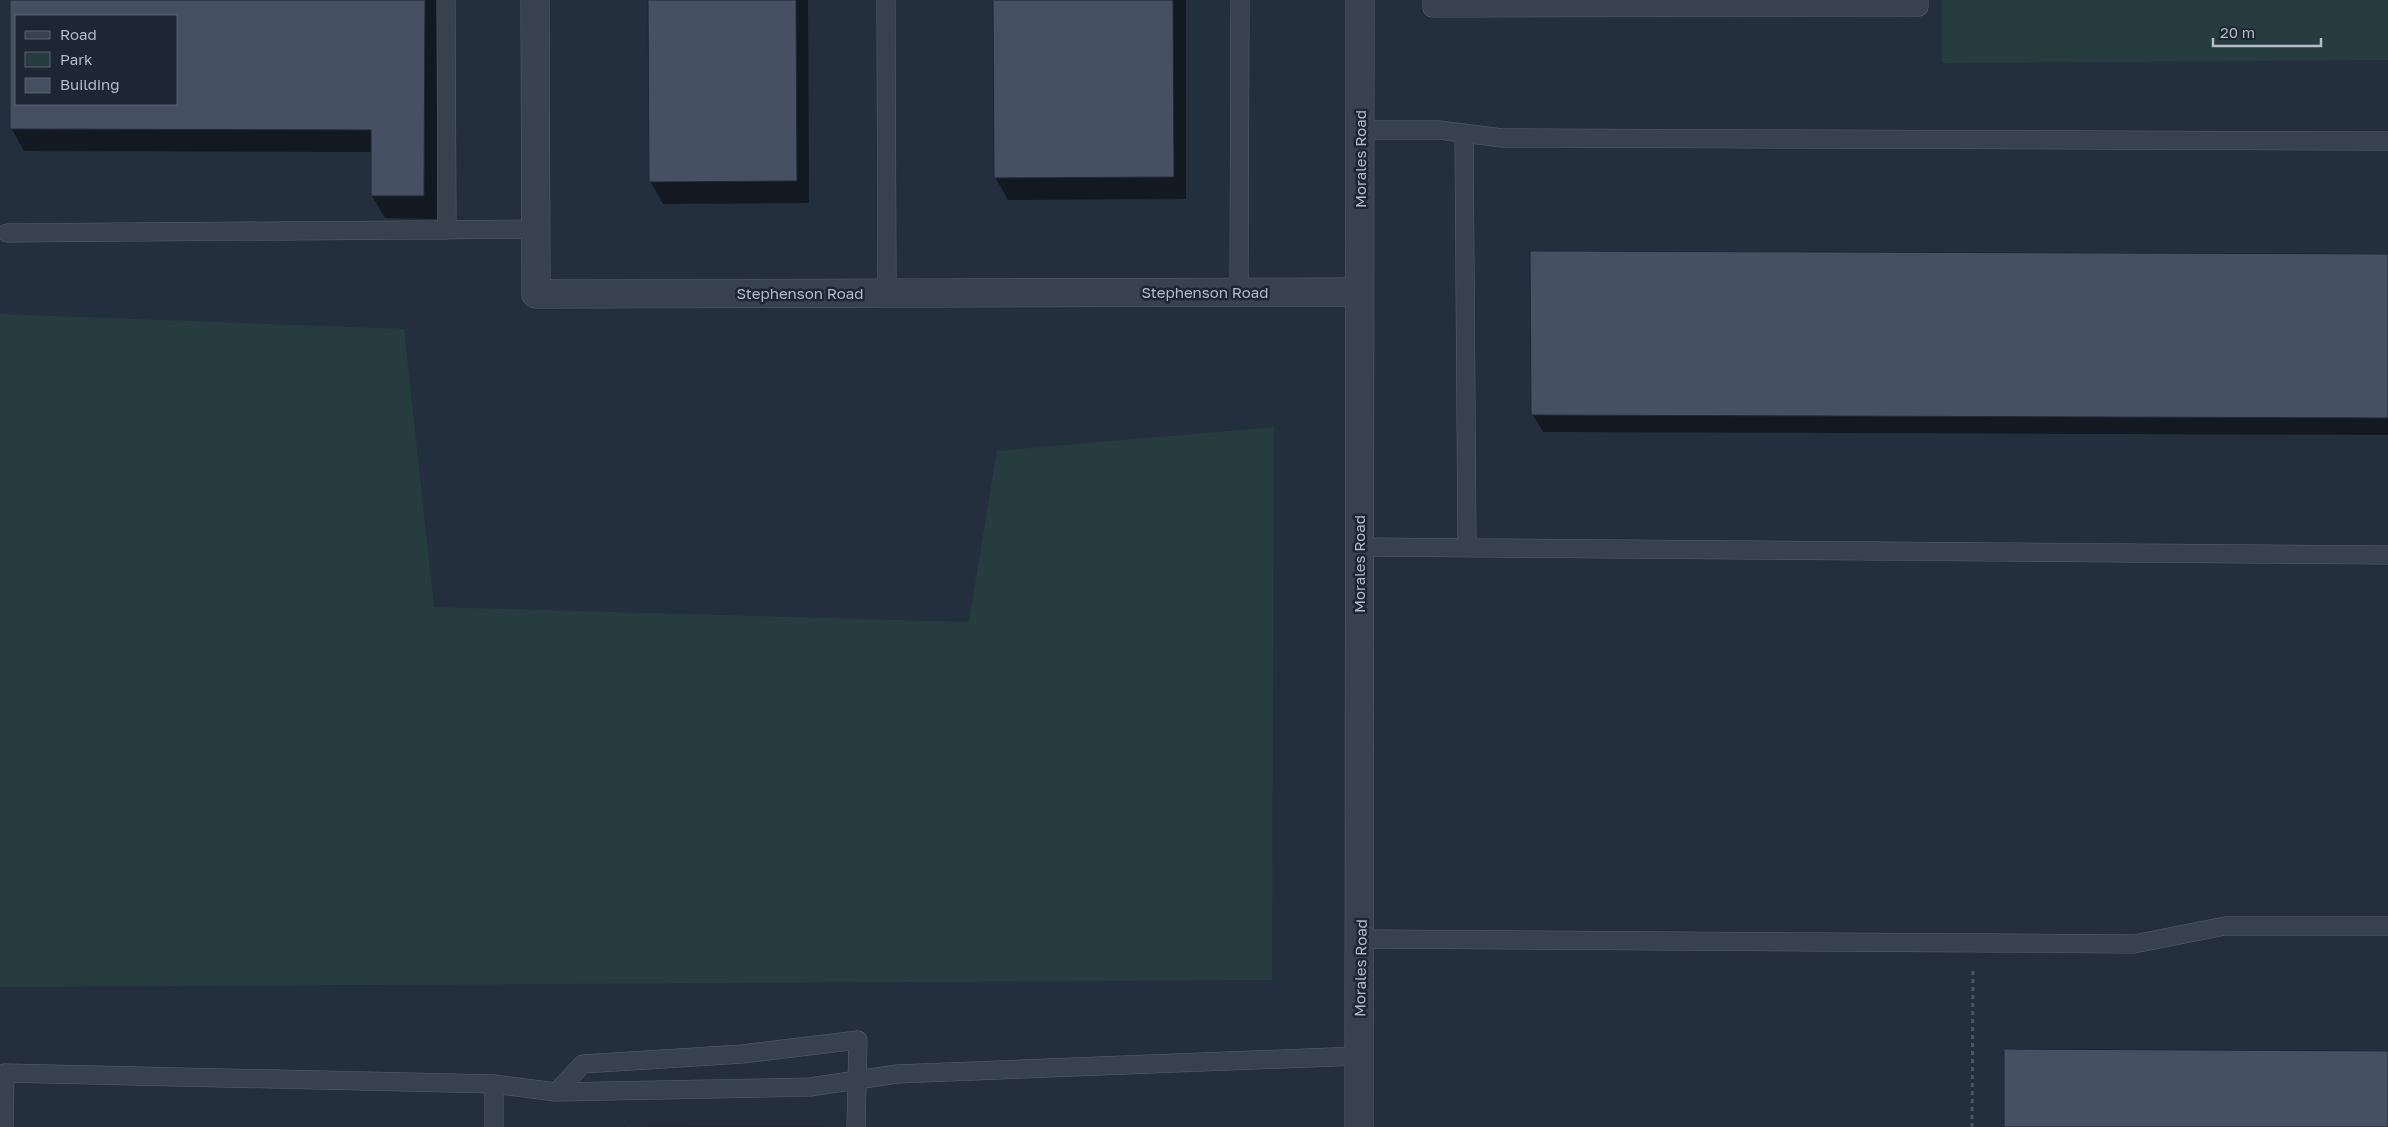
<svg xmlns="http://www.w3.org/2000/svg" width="2388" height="1127" font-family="'Golos Text',sans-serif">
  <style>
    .green { fill: #263c3f }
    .shadow { fill: #0007; fill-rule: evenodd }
    .building { fill: #455162; stroke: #1f2835; fill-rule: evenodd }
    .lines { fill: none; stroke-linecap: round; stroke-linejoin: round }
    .service-casing { stroke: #565f6c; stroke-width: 19 }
    .minor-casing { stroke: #565f6c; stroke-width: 29 }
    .tertiary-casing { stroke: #565f6c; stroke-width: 29 }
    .path { stroke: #44595c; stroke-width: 3; stroke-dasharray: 4 4; stroke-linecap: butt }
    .service { stroke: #38414e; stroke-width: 18 }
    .minor { stroke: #38414e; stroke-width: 28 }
    .tertiary { stroke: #38414e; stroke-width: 28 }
    .labels { text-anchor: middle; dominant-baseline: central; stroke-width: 5; stroke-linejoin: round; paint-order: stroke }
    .street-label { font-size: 15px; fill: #b4bcc9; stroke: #1d2633 }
  </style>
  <rect width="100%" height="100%" fill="#242f3e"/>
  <path class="green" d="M1942 0H2388V60L1942 63Z
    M0 314 404 329 434 607 969 622 997 451 1274 427 1272 980 0 987Z"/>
  <path class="shadow" d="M11 0H438L437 219 385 218 372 196V152L24 151 11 128ZM16 16H176V104H16Z
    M649 0H808L809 203 663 204 650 181Z
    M995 0H1186V199L1008 200 995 177Z
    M2388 256V435L1543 432 1533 415Z"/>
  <path class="building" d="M10 0H425L424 196H371V130L10 129ZM16 16H176V104H16Z
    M648 0H796L797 181 649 182Z
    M993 0H1173L1174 177 994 178Z
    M1530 251 2388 254V418L1531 415Z
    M2004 1049 2388 1051V1127H2004Z
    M625 1126 825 1127H625Z"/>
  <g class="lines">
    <defs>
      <path id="service" d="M446 0 447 230
        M886 0 887 293
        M1432 0V8L1919 7V0
        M1360 130H1439L1502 138 2388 141
        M1464 133 1467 548
        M7 233 536 229
        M1239 292 1240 0
        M1359 547 2388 555
        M1360 939 2134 944 2225 926H2388
        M556 1092 583 1064 742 1054 858 1040 856 1127
        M4 1127 5 1073 494 1084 556 1092 810 1087 897 1074 1358 1056
        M494 1127V1084"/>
      <path id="minor" d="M535 0 536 294 1359 292"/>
      <path id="tertiary" d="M1359 1127 1360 0"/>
    </defs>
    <use href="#service" class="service-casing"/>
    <use href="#minor" class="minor-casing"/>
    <use href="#tertiary" class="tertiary-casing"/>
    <path class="path" d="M1972 1127 1973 971"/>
    <use href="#service" class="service"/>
    <use href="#minor" class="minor"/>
    <use href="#tertiary" class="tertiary"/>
  </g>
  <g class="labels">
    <g class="street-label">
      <text transform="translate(1360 159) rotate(-90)">Morales Road</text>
      <text x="1205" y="292">Stephenson Road</text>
      <text x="800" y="293">Stephenson Road</text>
      <text transform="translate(1359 564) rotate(-90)">Morales Road</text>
      <text transform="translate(1360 968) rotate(-89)">Morales Road</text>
    </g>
  </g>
  <rect x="15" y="15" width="162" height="90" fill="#1d2633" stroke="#59626f"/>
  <rect x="25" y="31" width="25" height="8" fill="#38414e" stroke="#59626f"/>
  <text x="60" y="40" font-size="15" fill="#b4bcc9">Road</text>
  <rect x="25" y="52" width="25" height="15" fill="#263c3f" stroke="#59626f"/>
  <text x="60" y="65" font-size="15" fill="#b4bcc9">Park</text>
  <rect x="25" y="78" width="25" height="15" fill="#455162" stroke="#59626f"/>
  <text x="60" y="90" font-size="15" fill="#b4bcc9">Building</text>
  <path d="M2213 38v8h108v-8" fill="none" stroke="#b4bcc9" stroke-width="2.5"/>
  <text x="2220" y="38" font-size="15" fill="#b4bcc9" stroke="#1d2633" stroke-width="4" paint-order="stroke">20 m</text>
</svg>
